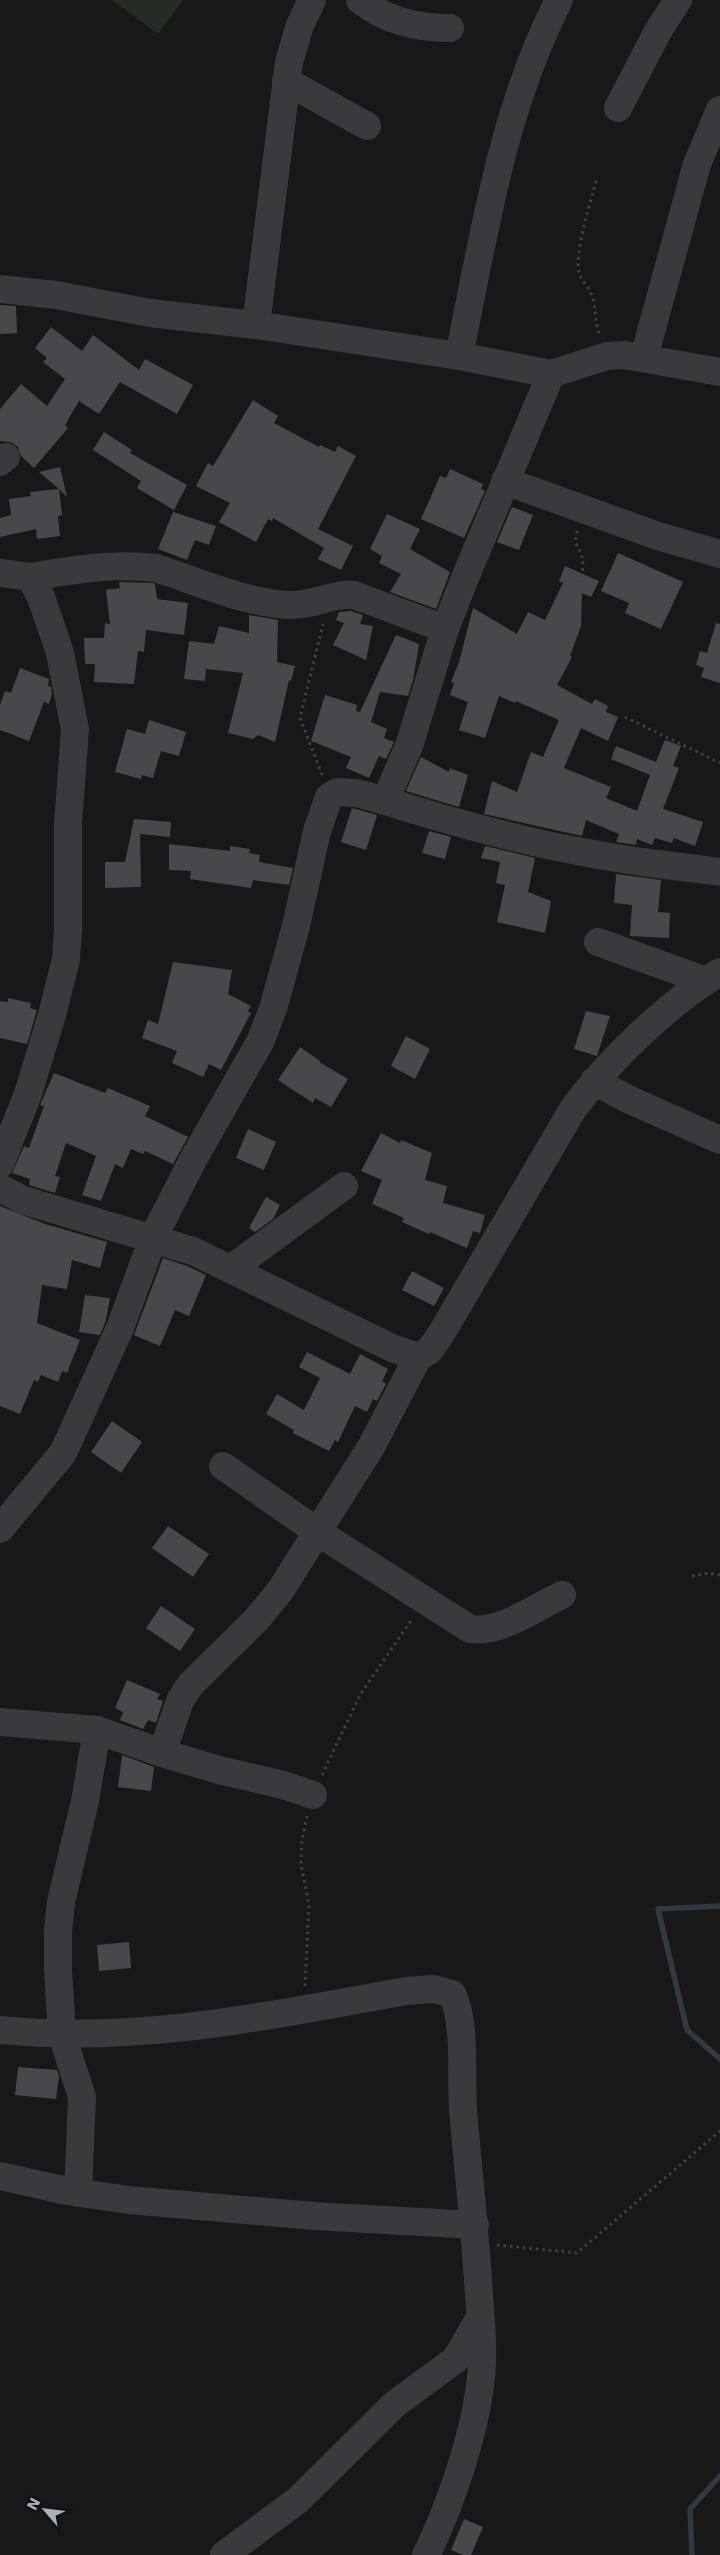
<svg xmlns="http://www.w3.org/2000/svg" width="720" height="2555" font-family="'DejaVu Sans',sans-serif">
  <style>
    .green { fill: #242c25 }
    .lines { fill: none; stroke-linecap: round; stroke-linejoin: round }
    .stream { stroke: #323a41; stroke-width: 5.5 }
    .building { fill: #47484c }
    .path { stroke: #3f4145; stroke-width: 3; stroke-dasharray: 2.5 4; stroke-linecap: butt }
    .minor { stroke: #393a3e; stroke-width: 28 }
  </style>
  <rect width="100%" height="100%" fill="#181819"/>
  <path class="green" d="M112 0H183L158 34Z"/>
  <g class="lines">
    <path class="stream" d="M720 1906 658 1909 687 2030 720 2059
      M692 2555 690 2509 720 2476"/>
  </g>
  <path class="building" d="M0 305 16 306 17 333 0 334Z
    M51 327 82 351 93 335 139 370 145 359 193 385 177 414 120 382 99 414 79 401 65 425 68 428 34 468 21 456 18 447 11 442 0 441V409L21 384 47 406 65 379 43 362 47 358 35 348Z
    M253 400 278 416 274 423 319 447 320 445 335 452 338 446 356 456 318 529 353 546 341 570 318 559 324 548 273 518 272 521 268 519 256 542 219 522 230 503 196 486 208 463 213 466Z
    M104 432 132 450 130 453 187 485 174 510 137 488 141 481 93 450Z
    M60 467 67 497 59 489 62 515 58 516 60 536 37 539 36 529 0 537V518L11 515 9 499 31 496 30 492 59 489 39 472Z
    M450 469 483 484 481 489 485 491 464 538 421 519 440 476 446 478Z
    M512 507 533 515 519 550 497 542Z
    M173 512 216 526 209 545 195 540 187 560 158 549Z
    M387 514 420 529 410 549 450 572 436 609 390 592 401 574 379 563 382 556 370 549Z
    M618 553 683 582 661 629 625 613 629 603 601 591Z
    M565 566 599 581 591 597 582 593 581 626 570 656 572 657 557 685 592 704 595 699 608 706 606 712 618 717 608 741 581 728 564 768 611 787 606 798 637 811 650 775 611 759 616 746 656 762 665 740 681 746 673 766 679 768 663 809 703 822 695 846 674 838 672 843 655 838 652 845 637 839 636 845 616 842 619 834 586 820 582 836 484 814 492 781 517 792 531 752 543 757 559 720 516 701 515 703 499 696 485 738 459 730 468 702 450 695 454 683 451 682 459 662 473 608 517 634 528 612 545 620 563 583 559 581Z
    M119 582 153 583 155 584 157 599 188 603 184 635 146 630 144 652 138 651 134 684 94 682 95 664H85L84 638H104L105 623 110 624 106 590 120 588Z
    M351 611 363 615 360 624 373 626 366 660 333 645 344 623 336 620 339 612Z
    M249 615 278 620 277 662 295 666 291 681 289 680 275 742 258 735 253 739 228 733 243 673 206 669 205 681 184 679 189 641 214 644 219 626 249 633Z
    M716 623 720 624V683L701 677 704 668 696 665 700 651 707 653Z
    M396 635 419 644 413 680 408 696 380 692 371 722 387 729 384 738 394 742 386 759 379 756 369 778 346 768 351 757 311 741 325 695 357 705 356 711 360 712Z
    M20 668 49 679 48 686 51 687 52 694 49 704 44 702 29 741 0 730V705L5 691 11 693Z
    M149 720 186 732 179 756 161 751 153 778 142 775 141 779 115 772 127 729 145 734Z
    M421 757 449 772 450 768 468 775 459 807 406 791Z
    M352 808 377 815 366 850 341 842Z
    M134 819 171 822 170 837 140 834 141 887 105 888V862H125Z
    M429 831 451 837 445 859 422 853Z
    M169 844 230 851V846L250 849 249 853 260 855 259 862 293 868 289 885 253 880 251 888 190 879 191 871 169 870Z
    M485 846 535 858 528 892 551 901 545 933 497 922 505 885 496 883 500 862 481 858Z
    M616 874 661 880 658 912 670 913 669 938 630 936 632 905 614 903Z
    M173 962 232 970 228 994 251 1006 248 1011 251 1013 221 1070 209 1064 203 1077 172 1063 177 1051 142 1038 148 1020 158 1024Z
    M8 998 31 1003 30 1008 37 1010 27 1044 0 1038V1001L8 1002Z
    M586 1011 610 1016 597 1056 574 1049Z
    M406 1036 430 1049 415 1079 391 1066Z
    M300 1047 320 1061 319 1062 348 1079 331 1107 315 1098 313 1103 278 1080Z
    M54 1073 105 1093 108 1088 150 1106 145 1116 188 1137 173 1164 145 1151 143 1154 131 1149 123 1168 115 1164 101 1201 82 1195 96 1156 66 1143 55 1176 60 1177 55 1193 29 1185 30 1179 12 1173 24 1146 29 1148 44 1106 40 1105Z
    M248 1129 276 1142 264 1170 236 1158Z
    M381 1133 400 1143 401 1140 432 1153 425 1180 447 1186 443 1203 485 1215 480 1233 473 1231 467 1248 430 1232 429 1234 402 1222 404 1218 372 1204 382 1180 361 1171Z
    M266 1197 280 1205 273 1219 255 1232 249 1228Z
    M0 1206 45 1224 107 1242 100 1268 72 1260 67 1289 42 1285 37 1323 80 1340 67 1373 62 1371 58 1382 41 1375 38 1382 34 1380 20 1414 0 1406Z
    M163 1258 187 1266 206 1275 189 1316 175 1310 160 1346 134 1335Z
    M412 1271 444 1288 434 1306 402 1290Z
    M85 1295 110 1298 106 1320 100 1335 79 1332Z
    M307 1352 350 1374 360 1354 388 1369 382 1381 386 1384 377 1401 373 1399 367 1412 355 1406 338 1442 335 1440 329 1451 293 1433 294 1430 266 1414 277 1394 304 1410 320 1378 299 1367Z
    M112 1421 142 1442 121 1473 91 1452Z
    M168 1526 209 1554 193 1577 152 1548Z
    M161 1606 195 1629 180 1651 146 1628Z
    M127 1680 160 1694 157 1699 163 1701 156 1723 148 1720 143 1729 120 1720 123 1712 115 1708Z
    M122 1755 154 1767 151 1791 118 1787Z
    M129 1942 131 1968 99 1971 97 1945Z
    M18 2067 57 2070 59 2076 56 2099 15 2095Z
    M464 2519 483 2527 471 2555H463L451 2550Z"/>
  <g class="lines">
    <path class="path" d="M596 181C591 200 574 255 579 272 581 281 590 288 593 299 596 312 595 323 600 336
      M577 531 575 542C584 557 585 565 579 582
      M625 717 720 763
      M322 775 300 718 323 624
      M692 1576 709 1573 720 1575
      M322 1775 360 1695 412 1619
      M305 1986 309 1904 301 1864 302 1839 307 1816
      M497 2245 577 2253 720 2131"/>
    <path class="minor" d="M360 0C385 20 418 28 450 28
      M286 81 367 126
      M618 108 658 31 678 0
      M0 289 56 295 150 313 256 325 459 356 551 374 607 356 624 355 720 372
      M256 325 289 62 300 25 312 0
      M459 356C484 235 502 111 559 0
      M644 357 697 164 720 110
      M0 462 6 457
      M505 481 658 536 720 554
      M0 573 30 577 41 597 60 653 75 729 68 824V930L66 959 52 1015 28 1094 0 1164
      M30 577C73 570 113 563 156 568 199 582 245 603 290 605 313 606 332 593 354 595L445 629
      M385 801C452 822 519 841 588 853 632 862 676 866 720 872
      M598 942 706 981
      M594 1081 630 1100 720 1140
      M0 1188 23 1200 193 1251 392 1348 418 1357 429 1351 441 1334 573 1109C610 1059 667 1004 720 972
      M232 1268 344 1186
      M223 1466 319 1533 470 1629C499 1634 536 1607 562 1595
      M0 1529 63 1453 120 1328 153 1238 195 1156 260 1042 273 1009 296 926 317 831 329 797 337 792 357 793 385 801 409 746 445 629 467 573 551 374
      M0 1722 97 1730 162 1753 219 1770 283 1785 313 1795
      M162 1753 180 1701 190 1685 256 1620 280 1591 371 1447 418 1357
      M0 2030C142 2044 269 2015 407 1991L433 1989 452 1994C466 2020 461 2078 463 2110 468 2167 474 2223 478 2280 480 2315 485 2350 480 2386 473 2439 450 2507 426 2555
      M0 2176 67 2191 129 2200 314 2216 475 2225
      M78 2193 82 2097 62 2035 58 1970V1931L61 1902 85 1801 97 1730
      M224 2555 298 2500 395 2404 456 2359 480 2317"/>
  </g>
  <g transform="translate(45 2510) rotate(298)" stroke="#121214" stroke-width="4" paint-order="stroke">
  <path d="M0-4L9 19L0 12L-9 19Z" fill="#abafb8"/>
  <text y="-8" font-size="14" font-weight="bold" text-anchor="middle" fill="#abafb8">N</text>
  </g>
</svg>
